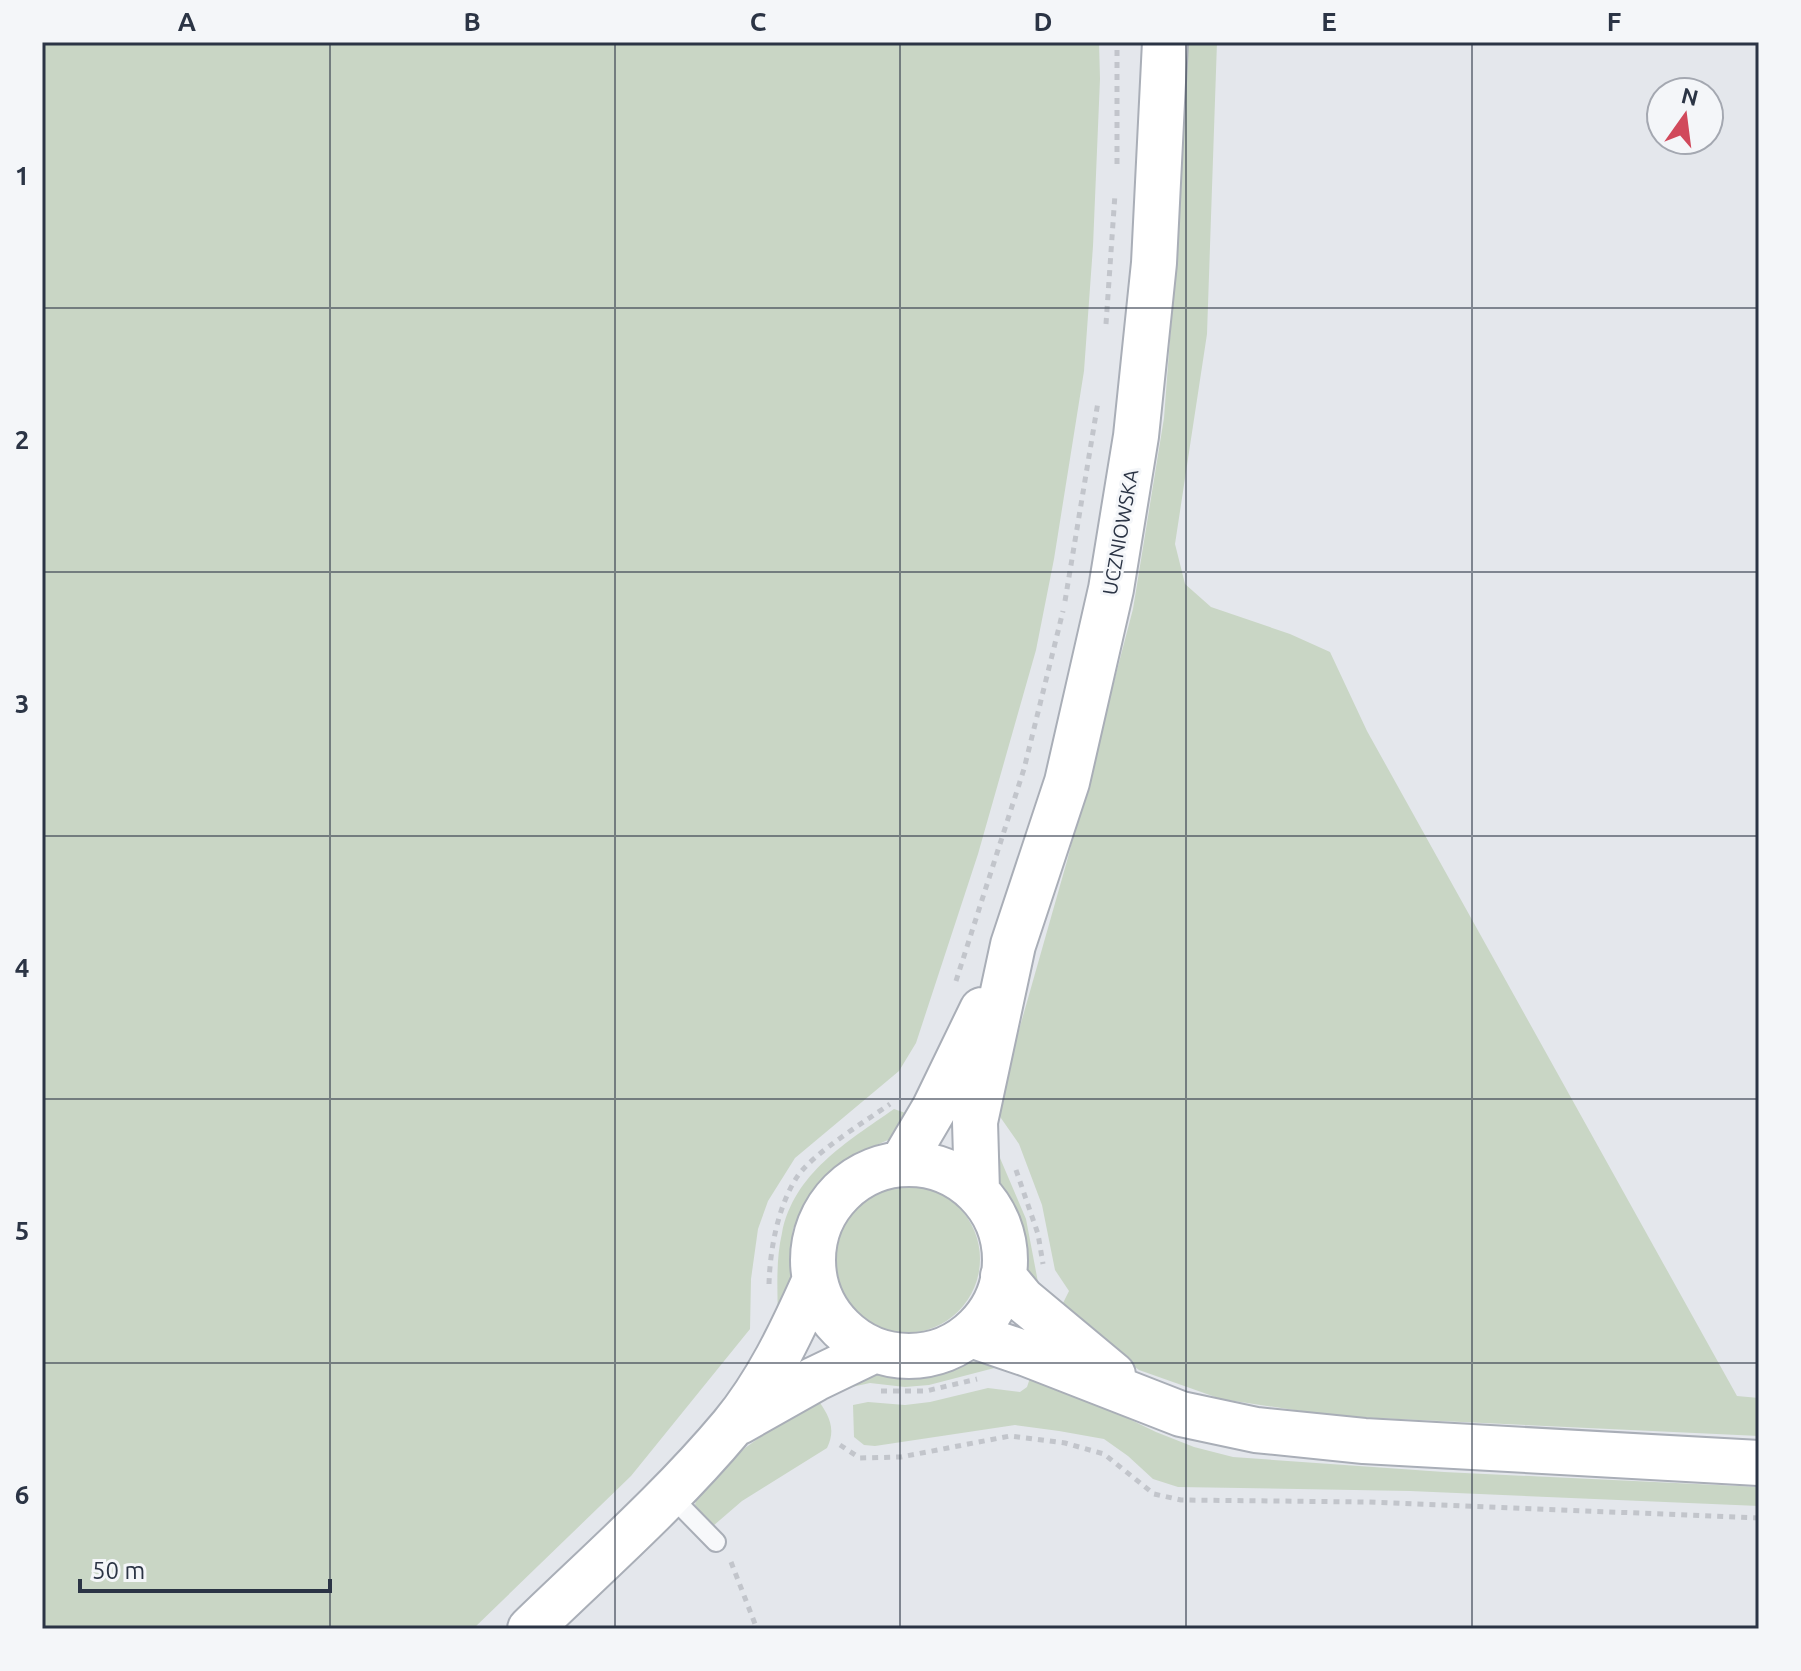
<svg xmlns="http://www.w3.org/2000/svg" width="1801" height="1671" font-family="Ubuntu,sans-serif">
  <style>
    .green { fill: #c9d6c5 }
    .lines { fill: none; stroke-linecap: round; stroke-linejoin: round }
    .service-casing { stroke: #a9aeb7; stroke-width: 22 }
    .secondary-casing { stroke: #a9aeb7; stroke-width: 48 }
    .path { stroke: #c2c5cb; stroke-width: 5; stroke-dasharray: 6 6; stroke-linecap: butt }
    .service { stroke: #f7f8fa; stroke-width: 18 }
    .secondary { stroke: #fff; stroke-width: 44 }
    .grid { fill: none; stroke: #2b3445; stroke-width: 2; stroke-opacity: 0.55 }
    .labels { text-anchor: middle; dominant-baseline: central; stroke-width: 6; stroke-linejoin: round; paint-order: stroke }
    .street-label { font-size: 20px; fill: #2b3445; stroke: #f4f6f9 }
    .neatline { fill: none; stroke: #2b3445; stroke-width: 3 }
    .grid-label { font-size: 26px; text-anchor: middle; font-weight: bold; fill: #2b3445 }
  </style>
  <rect width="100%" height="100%" fill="#e4e7ec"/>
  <path class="green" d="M42 42H1099L1100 79 1093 246 1084 371 1054 559 1036 650 978 854 916 1043 899 1071 795 1158 768 1201 758 1229 751 1279 750 1329 631 1476 473 1629H42Z
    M1187 42H1217L1207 334 1175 544 1185 584 1211 607 1290 634 1330 652 1367 731 1737 1396 1759 1398V1436L1334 1416 1221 1399 1139 1370 1059 1311 1069 1291 1055 1270 1042 1205 1019 1144 996 1111 1067 861 1133 609 1164 418 1181 193Z
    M894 1109 914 1116 897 1136 854 1155 828 1174 808 1198 793 1229 790 1255 791 1286 778 1326C778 1296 775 1263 782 1233 794 1173 847 1142 894 1109Z
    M994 1144 1026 1219 1041 1298C1016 1270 1027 1263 1019 1232 1012 1209 999 1188 989 1167Z
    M832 1259a74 74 0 1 1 148 0a74 74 0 1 1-148 0Z
    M967 1361 1006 1365 929 1385 905 1387 870 1383 847 1388 875 1372 906 1377 939 1372Z
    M1032 1372 1156 1432 1194 1447 1233 1457 1444 1472 1759 1487V1506L1410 1491 1178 1487 1153 1479 1128 1456 1104 1439 1059 1431 1015 1425 875 1446 864 1445 854 1437 853 1405 868 1402 905 1405 930 1402 988 1388 1020 1392 1027 1387Z
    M816 1397C828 1414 837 1428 827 1448L742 1501 713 1526 695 1505 697 1496 745 1448Z"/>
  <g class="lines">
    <defs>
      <path id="service" d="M669 1494 716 1542"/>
      <path id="secondary" d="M904 1160 934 1109 982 1010
        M813 1260a96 96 0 1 1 192 0a96 96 0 1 1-192 0Z
        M977 1191 975 1122 1013 945 1067 782 1111 589 1136 436 1154 263 1165 42
        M1003 1276 1023 1300 1113 1375
        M971 1335 1027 1354 1181 1414 1256 1430 1364 1441 1759 1463
        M739 1422 815 1379 873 1351
        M530 1629C598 1563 671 1499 732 1426 767 1384 791 1333 813 1284"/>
    </defs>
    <use href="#service" class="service-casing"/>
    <use href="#secondary" class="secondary-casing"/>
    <path class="path" d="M1117 164V42
      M1106 324 1115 194
      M1065 601 1098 402
      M956 981 1024 769 1063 611
      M1016 1170 1038 1234 1043 1264
      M769 1284C770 1249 778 1206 797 1177 813 1153 866 1121 890 1104
      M881 1391H926L977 1379
      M840 1445 860 1458 901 1457 1010 1436 1065 1443 1104 1454 1154 1494 1181 1500 1367 1502 1759 1518
      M731 1562 757 1629"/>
    <use href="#service" class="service"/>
    <use href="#secondary" class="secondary"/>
  </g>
  <path class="grid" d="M330 42V1629M615 42V1629M900 42V1629M1186 42V1629M1472 42V1629M42 308H1759M42 572H1759M42 836H1759M42 1099H1759M42 1363H1759"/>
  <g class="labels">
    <g class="street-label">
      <text transform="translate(1120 532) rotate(-80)">UCZNIOWSKA</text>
    </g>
  </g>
  <rect width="1801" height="1671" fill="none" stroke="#f4f6f9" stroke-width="88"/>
  <g transform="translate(1685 116) rotate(14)"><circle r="38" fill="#f4f6f9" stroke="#a4a8b1" stroke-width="2"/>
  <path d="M0-6L14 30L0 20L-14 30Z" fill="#d1495b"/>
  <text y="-12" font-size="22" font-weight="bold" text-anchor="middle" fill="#2b3445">N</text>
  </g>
  <path d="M80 1579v12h250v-12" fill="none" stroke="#2b3445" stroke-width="4"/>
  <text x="92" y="1579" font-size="24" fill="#2b3445" stroke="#f4f6f9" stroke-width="6" paint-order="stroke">50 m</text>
  <rect x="44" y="44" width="1713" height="1583" class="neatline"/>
  <g class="grid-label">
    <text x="187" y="31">A</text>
    <text x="472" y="31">B</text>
    <text x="758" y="31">C</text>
    <text x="1043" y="31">D</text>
    <text x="1329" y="31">E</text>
    <text x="1614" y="31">F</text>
    <text x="22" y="185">1</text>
    <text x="22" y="449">2</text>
    <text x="22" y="713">3</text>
    <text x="22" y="977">4</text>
    <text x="22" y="1240">5</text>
    <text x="22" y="1504">6</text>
  </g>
</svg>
